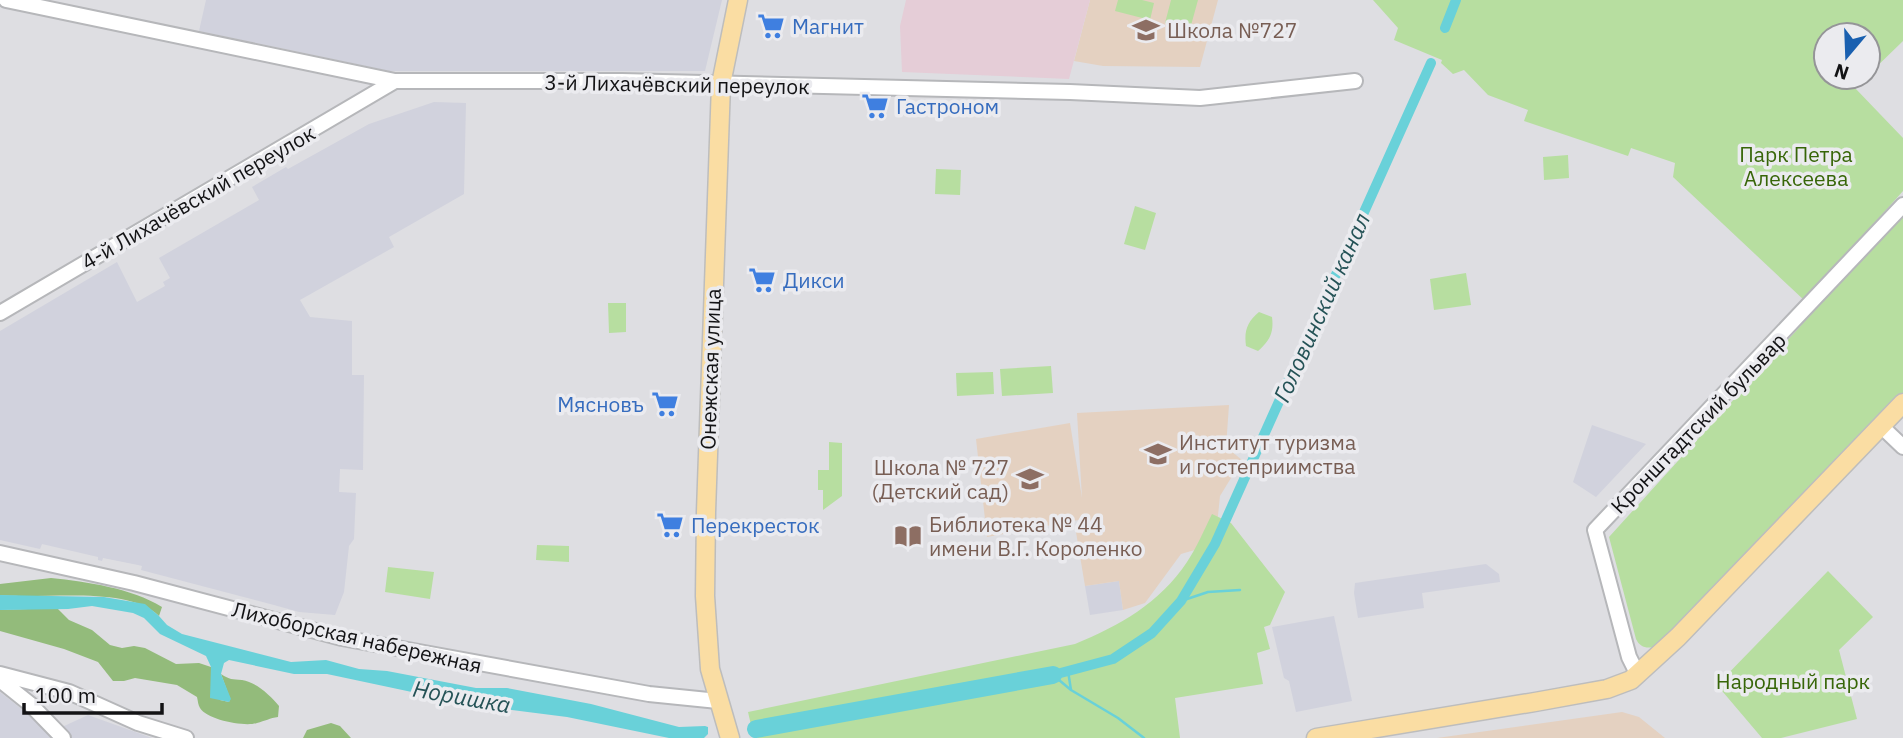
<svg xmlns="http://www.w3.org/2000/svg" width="1903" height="738" font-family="'IBM Plex Sans',sans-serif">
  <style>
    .built { fill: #d1d2dd }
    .education { fill: #e4d1c1 }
    .medical { fill: #e5cdd7 }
    .green { fill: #b7dea0 }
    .forest { fill: #93bb7b }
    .water { fill: #69d1d9 }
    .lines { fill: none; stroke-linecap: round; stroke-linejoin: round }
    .stream { stroke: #69d1d9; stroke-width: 2.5 }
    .canal { stroke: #69d1d9; stroke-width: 10 }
    .river { stroke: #69d1d9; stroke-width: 18 }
    .minor-casing { stroke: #b6b7ba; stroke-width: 18 }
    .major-casing { stroke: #bdbdbd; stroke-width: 21 }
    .minor { stroke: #fff; stroke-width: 14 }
    .major { stroke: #fadda3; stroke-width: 18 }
    .labels { text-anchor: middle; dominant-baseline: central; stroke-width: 7; stroke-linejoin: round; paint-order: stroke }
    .shop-label { font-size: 21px; fill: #366cbe; stroke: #ebebef; text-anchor: start }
    .education-label { font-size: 21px; fill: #785e54; stroke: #ebebef; text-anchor: start }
    .street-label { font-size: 21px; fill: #131315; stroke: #ebebef }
    .park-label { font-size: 21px; fill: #376608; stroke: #ebebef }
    .water-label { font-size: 23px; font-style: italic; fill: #245256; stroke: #ebebef }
  </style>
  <rect width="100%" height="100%" fill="#dedee2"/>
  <path class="built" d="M206 0H722L705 71H389L199 31Z
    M434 102 466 103 464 194 389 237 394 247 300 300 310 317 352 321V375H364L363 470 340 469 339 492 356 493 354 539 349 546 344 592 335 615 299 612 274 605 141 570 142 566 138 565 103 558 102 561 98 560V557L42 544 40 549 0 540V331L117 262 137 302 165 286 163 282 170 278 159 258 259 200 252 187 286 167 288 169 369 124Z
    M1592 425 1646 444 1596 497 1573 482Z
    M1486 564 1499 574 1500 582 1422 593 1424 608 1358 618 1354 593 1355 583Z
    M1119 581 1123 610 1090 615 1085 586Z
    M1334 616 1352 701 1296 712 1289 681 1284 678 1272 627Z
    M0 692 38 722 52 738H0Z
    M88 715 152 738H72L62 727Z"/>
  <path class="education" d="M1090 0H1218L1200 67 1103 66 1074 61Z
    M1229 405 1226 447 1242 460 1220 496 1215 544 1181 554 1145 603 1123 610 1119 581 1085 586 1076 532 1085 530 1084 519 987 537 976 439 1070 423 1082 498 1077 413Z
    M1622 712 1639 717 1665 738H1437Z"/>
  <path class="medical" d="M906 0H1090L1069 79 902 72 900 26Z"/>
  <path class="green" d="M1118 0H1142L1154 3 1150 20 1115 11Z
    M1171 0H1198L1190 29 1165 23Z
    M1373 0H1903V41L1868 75V35H1826V77H1866L1855 88 1903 138V191L1805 301 1673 177 1675 163 1631 148 1628 156 1524 121 1528 110 1488 95 1464 70 1453 74 1441 63 1442 60 1394 40 1398 28Z
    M1568 155 1569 178 1544 180 1543 157Z
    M936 169 961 170 960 195 935 194Z
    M1135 206 1156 213 1145 250 1124 244Z
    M1903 213V393L1822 479 1657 646C1648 649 1640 648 1636 639L1609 537Z
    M1466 273 1471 305 1434 310 1430 279Z
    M608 303H626V332L609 333Z
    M1259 312 1272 317C1274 332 1270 341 1258 351L1246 346C1244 331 1247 322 1259 312Z
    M1051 366 1053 393 1002 396 1000 369Z
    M993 372 994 394 957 396 956 373Z
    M829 442 842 443V496L823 510V490H818V470H829Z
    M1212 514 1231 523 1285 592 1270 625 1264 627 1270 649 1257 653 1263 684 1175 698 1180 738H754L748 712 1075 644C1119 626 1160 603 1187 562 1197 547 1204 530 1212 514Z
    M537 545 569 546V562L536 560Z
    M388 567 434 572 430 599 385 592Z
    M1828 571 1873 617 1839 650 1857 719 1781 738H1762L1717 685Z"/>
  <path class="forest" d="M51 578C88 582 131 588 162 607L159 616C127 585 43 600 0 595V584Z
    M57 608 69 620 92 630 110 645 122 648 134 646 145 648 176 664 199 663 211 667 220 700 229 702 230 699 221 674C230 680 232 679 242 680 256 682 270 695 279 706L278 717C270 718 265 721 257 723 245 727 207 720 200 708 198 705 198 701 197 697L177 685 135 678 124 681H113L98 662 64 649 0 631V610Z
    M331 723 340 726 351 738H303L307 730Z"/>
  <path class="water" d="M0 595 104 597 145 604 159 616 167 625 182 634 291 662 326 660 359 669 387 671 476 688H507L591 704 679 727 705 726 708 727V734L704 738H669L567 717 473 705 327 674H294L229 660 224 663 221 674 231 699 229 702 210 698 211 667 206 656 160 634 144 618 133 613 92 606 68 609 0 610Z"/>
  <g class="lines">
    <path class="stream" d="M1181 601 1208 592 1240 590
      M1068 671 1071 690
      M1053 675 1071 690 1118 718 1144 738"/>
    <path class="canal" d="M1445 28 1456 0
      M1053 675 1113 659 1152 633 1181 601 1215 544 1431 63"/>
    <path class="river" d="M756 729 1053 675"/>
    <defs>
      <path id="minor" d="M6 0 395 81H622L1070 92 1200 98 1355 81
        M0 313 395 81
        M1881 426 1903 447
        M0 553 134 583 342 638 649 694 718 701
        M0 674 69 692 138 723 186 738
        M1638 675 1629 657 1595 530 1903 205
        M0 680 30 704 63 738"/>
      <path id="major" d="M730 738 710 669 705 596 706 512 721 84 738 0
        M1316 738 1535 702 1607 689 1631 680 1678 637 1903 403"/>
    </defs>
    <use href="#minor" class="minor-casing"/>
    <use href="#major" class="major-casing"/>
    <use href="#minor" class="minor"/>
    <use href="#major" class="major"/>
  </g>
  <defs>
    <symbol id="supermarket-bare" viewBox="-9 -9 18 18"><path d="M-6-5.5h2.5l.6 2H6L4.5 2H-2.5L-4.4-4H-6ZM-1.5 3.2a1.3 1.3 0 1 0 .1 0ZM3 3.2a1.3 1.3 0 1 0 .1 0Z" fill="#3f7fe0" stroke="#ebebef" stroke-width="2.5" paint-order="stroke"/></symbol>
    <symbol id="school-bare" viewBox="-9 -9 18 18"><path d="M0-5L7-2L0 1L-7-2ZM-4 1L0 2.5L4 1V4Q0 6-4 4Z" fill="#8d6e63" stroke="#ebebef" stroke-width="2.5" paint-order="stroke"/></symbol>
    <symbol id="university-bare" viewBox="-9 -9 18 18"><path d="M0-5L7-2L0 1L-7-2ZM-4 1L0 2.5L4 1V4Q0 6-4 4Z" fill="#8d6e63" stroke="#ebebef" stroke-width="2.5" paint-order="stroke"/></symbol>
    <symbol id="library-bare" viewBox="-9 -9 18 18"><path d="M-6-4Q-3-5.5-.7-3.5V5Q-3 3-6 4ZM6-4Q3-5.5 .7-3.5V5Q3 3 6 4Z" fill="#8d6e63" stroke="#ebebef" stroke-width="2.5" paint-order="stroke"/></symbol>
  </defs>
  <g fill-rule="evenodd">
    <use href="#supermarket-bare" x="752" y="7" width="38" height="38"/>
    <use href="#school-bare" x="1127" y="11" width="38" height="38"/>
    <use href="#supermarket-bare" x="856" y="87" width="38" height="38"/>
    <use href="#supermarket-bare" x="743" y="261" width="38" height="38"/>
    <use href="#supermarket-bare" x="646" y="385" width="38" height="38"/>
    <use href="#university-bare" x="1139" y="435" width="38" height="38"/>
    <use href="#school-bare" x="1011" y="460" width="38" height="38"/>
    <use href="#supermarket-bare" x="651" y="506" width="38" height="38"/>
    <use href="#library-bare" x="889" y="517" width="38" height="38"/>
  </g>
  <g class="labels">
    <g class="shop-label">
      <text x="792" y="26">Магнит</text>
      <text x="896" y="106">Гастроном</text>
      <text x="783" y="280">Дикси</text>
      <text x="644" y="404" text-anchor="end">Мясновъ</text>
      <text x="691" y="525">Перекресток</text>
    </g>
    <g class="education-label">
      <text x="1167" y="30">Школа №727</text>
      <text x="1179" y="442">Институт туризма<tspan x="1179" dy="24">и гостеприимства</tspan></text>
      <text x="1009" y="467" text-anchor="end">Школа № 727<tspan x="1009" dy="24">(Детский сад)</tspan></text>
      <text x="929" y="524">Библиотека № 44<tspan x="929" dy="24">имени В.Г. Короленко</tspan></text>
    </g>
    <g class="street-label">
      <text transform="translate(677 84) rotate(1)">3-й Лихачёвский переулок</text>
      <text transform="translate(198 197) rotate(-30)">4-й Лихачёвский переулок</text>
      <text transform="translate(710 369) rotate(-88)">Онежская улица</text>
      <text transform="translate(1698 423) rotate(-46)">Кронштадтский бульвар</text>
      <text transform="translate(357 637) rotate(13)">Лихоборская набережная</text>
    </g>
    <g class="park-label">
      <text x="1796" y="154">Парк Петра<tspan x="1796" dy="24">Алексеева</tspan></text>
      <text x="1793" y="681">Народный парк</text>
    </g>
    <g class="water-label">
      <text transform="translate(1321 307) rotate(-66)">Головинский канал</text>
      <text transform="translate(462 696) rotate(10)">Норишка</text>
    </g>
  </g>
  <g transform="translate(1847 56) rotate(199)"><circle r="33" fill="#ebebef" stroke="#959598" stroke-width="2"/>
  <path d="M0-5L12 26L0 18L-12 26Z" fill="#1a60b0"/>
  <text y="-10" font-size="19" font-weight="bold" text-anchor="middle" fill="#131315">N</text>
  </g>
  <path d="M24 703v10h138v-10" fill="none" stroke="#131315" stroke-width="3.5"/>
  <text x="35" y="703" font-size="21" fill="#131315" stroke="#ebebef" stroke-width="5" paint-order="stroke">100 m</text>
</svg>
